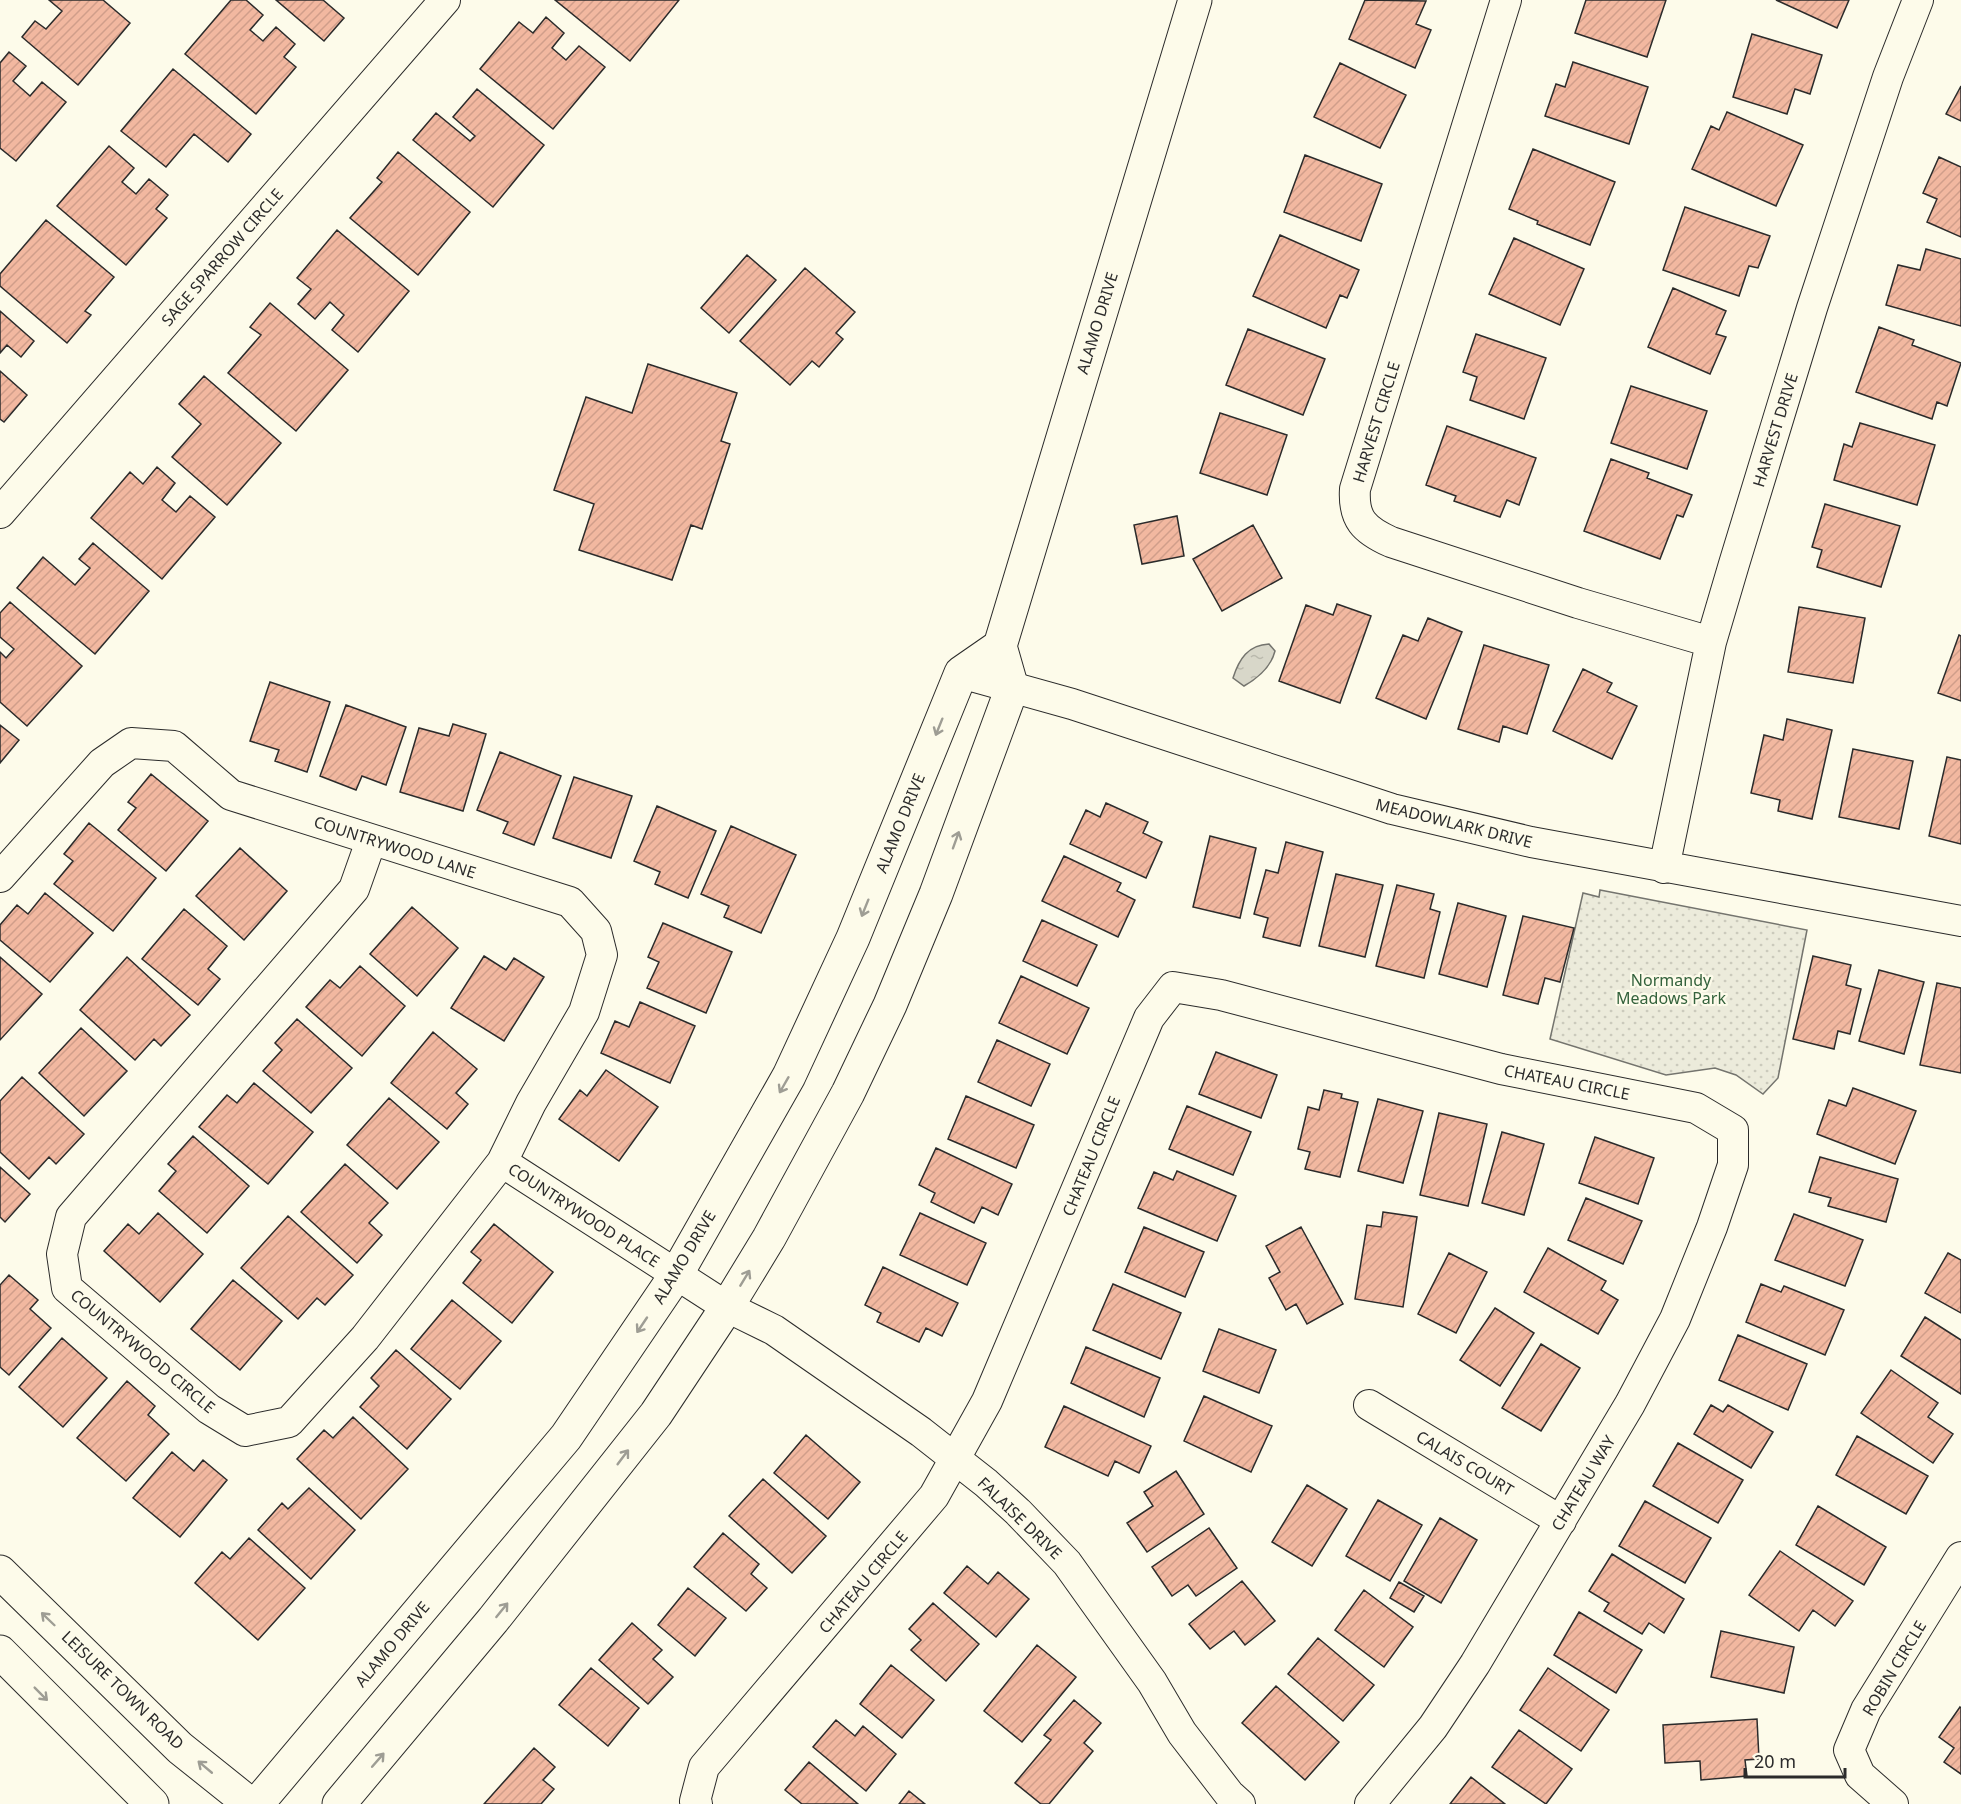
<svg xmlns="http://www.w3.org/2000/svg" width="1961" height="1804" font-family="'Noto Sans',sans-serif">
  <style>
    .park { fill: url(#park-dots); stroke: #74746e; stroke-width: 1.5 }
    .water { fill: url(#water-ripples); stroke: #74746e; stroke-width: 1.5 }
    .building { fill: url(#building-hatch); stroke: #2b2b2b; stroke-width: 1.5 }
    .lines { fill: none; stroke-linecap: round; stroke-linejoin: round }
    .street-casing { stroke: #2b2b2b; stroke-width: 32 }
    .secondary-casing { stroke: #2b2b2b; stroke-width: 35 }
    .street { stroke: #fdfbea; stroke-width: 30 }
    .secondary { stroke: #fdfbea; stroke-width: 33 }
    .oneway { stroke: #9e9d94 }
    .labels { text-anchor: middle; dominant-baseline: central; stroke-width: 4.5; stroke-linejoin: round; paint-order: stroke }
    .street-label { font-size: 16px; fill: #2b2b2b; stroke: #fdfbea }
    .park-label { font-size: 16px; fill: #34623c; stroke: #fdfbea }
  </style>
  <defs>
    <pattern id="park-dots" width="8" height="8" patternUnits="userSpaceOnUse" patternTransform="scale(1.5)"><rect width="8" height="8" fill="#ecebdb"/><path d="M2 2h.1M6 6h.1" fill="none" stroke="#cbcabc" stroke-width="1.8" stroke-linecap="round"/></pattern>
    <pattern id="water-ripples" width="26" height="14" patternUnits="userSpaceOnUse" patternTransform="scale(1.5)"><rect width="26" height="14" fill="#d8d7c9"/><path d="M2 4q2-2 4 0t4 0M15 11q2-2 4 0t4 0" fill="none" stroke="#bab9ad"/></pattern>
    <pattern id="building-hatch" width="6" height="6" patternUnits="userSpaceOnUse" patternTransform="scale(1.5)"><rect width="6" height="6" fill="#f2b8a0"/><path d="M-1 1l2-2M0 6l6-6M5 7l2-2" fill="none" stroke="#d09e8a"/></pattern>
  </defs>
  <rect width="100%" height="100%" fill="#fdfbea"/>
  <path class="park" d="M1600 890 1807 930 1778 1078 1763 1094 1736 1075 1715 1068 1666 1075 1550 1039 1583 893 1599 897Z"/>
  <path class="water" d="M1269 644 1275 651C1271 667 1258 678 1244 686L1233 678C1239 659 1248 645 1269 644Z"/>
  <path class="building" d="M49 0H103L130 23 78 85 22 37 35 21 46 29 62 11Z
    M231 0H246L263 15 250 30 263 41 276 27 295 44 284 57 296 67 256 114 185 54Z
    M276 0H323L344 18 324 41Z
    M555 0H679L630 61Z
    M1365 0 1426 1 1416 24 1431 30 1415 68 1349 39Z
    M1586 0H1666L1647 57 1575 33Z
    M1776 0H1849L1837 28Z
    M546 17 564 33 552 48 566 60 579 46 605 67 553 129 480 69 519 22 533 33Z
    M1752 34 1822 55 1810 94 1795 89 1787 114 1733 97Z
    M9 52 26 66 13 81 30 96 42 82 66 102 16 161 0 148V63Z
    M1573 62 1648 87 1629 144 1545 116 1556 84 1565 87Z
    M1340 63 1406 95 1380 148 1314 117Z
    M173 69 251 134 228 162 194 134 166 167 121 131Z
    M1961 86V121L1946 114Z
    M477 89 544 145 493 207 413 140 436 113 470 141 475 136 453 117Z
    M1727 112 1803 145 1776 206 1692 169 1711 126 1719 130Z
    M109 146 134 168 122 182 136 194 149 179 168 195 156 209 167 218 126 265 57 206Z
    M1533 149 1615 182 1590 245 1537 224 1538 221 1509 209Z
    M398 152 470 212 418 275 350 218 382 182 377 178Z
    M1305 155 1382 184 1361 241 1284 212Z
    M1939 157 1961 167V237L1927 222 1937 199 1923 193Z
    M1685 207 1770 236 1758 268 1749 266 1739 296 1663 270Z
    M46 220 114 277 85 311 91 315 67 343 0 286V274Z
    M337 230 409 291 358 352 332 330 344 315 330 302 315 319 298 304 311 289 297 278Z
    M1280 235 1359 270 1347 298 1340 295 1326 328 1253 296Z
    M1514 238 1584 269 1560 325 1489 294Z
    M1926 249 1961 259V326L1886 305 1898 265 1920 270Z
    M747 255 776 280 729 333 701 308Z
    M805 268 855 312 836 333 843 339 819 367 812 361 790 385 740 341Z
    M1673 288 1726 311 1716 334 1726 337 1710 374 1648 347Z
    M270 303 348 370 296 431 228 373 261 335 250 327Z
    M0 311 34 341 21 357 7 345 0 353Z
    M1879 327 1914 340 1912 345 1961 363 1947 406 1937 402 1932 419 1856 392Z
    M1248 329 1325 359 1303 415 1226 385Z
    M1476 334 1546 358 1524 419 1470 400 1477 377 1463 372Z
    M648 364 737 393 721 441 730 444 702 529 691 525 672 580 579 550 594 504 554 490 586 397 632 413Z
    M0 371 27 395 4 422 0 419Z
    M204 376 281 443 227 505 172 457 201 424 179 404Z
    M1631 386 1707 411 1687 469 1611 443Z
    M1220 413 1287 435 1267 495 1200 473Z
    M1860 423 1935 445 1917 505 1834 480 1844 444 1852 447Z
    M1447 426 1536 458 1519 505 1507 500 1500 517 1454 501 1456 496 1426 485Z
    M1611 459 1649 473 1647 478 1692 495 1683 517 1677 515 1660 559 1584 531Z
    M157 467 175 483 162 500 176 512 190 496 215 517 162 579 91 518 130 472 143 484Z
    M1825 504 1900 526 1881 587 1817 567 1822 550 1812 547Z
    M1177 516 1184 556 1142 564 1134 525Z
    M1253 525 1282 578 1222 611 1193 559Z
    M93 543 149 591 95 654 17 588 43 557 75 585 90 568 79 559Z
    M10 602 82 666 27 726 0 702V652L6 658 14 649 0 637V613Z
    M1337 604 1371 616 1340 703 1279 681 1306 605 1333 615Z
    M1799 607 1865 618 1853 683 1788 672Z
    M1428 618 1462 632 1426 719 1376 698 1403 635 1418 641Z
    M1959 635 1961 636V701L1938 693Z
    M1484 645 1549 665 1527 734 1503 726 1499 742 1458 729Z
    M1583 669 1612 683 1607 692 1637 706 1612 759 1553 731Z
    M270 682 330 702 307 772 275 761 279 750 250 741Z
    M346 705 406 727 386 785 362 776 356 790 320 776Z
    M1787 719 1832 730 1812 819 1778 811 1780 800 1751 793 1764 735 1783 740Z
    M453 724 486 734 463 811 400 792 419 728 449 736Z
    M0 725 19 740 0 763Z
    M1853 749 1913 761 1899 829 1839 817Z
    M500 752 561 776 534 845 503 833 508 822 477 810Z
    M1947 757 1961 760V844L1929 836Z
    M151 774 208 821 166 871 118 830 136 808 128 802Z
    M574 777 632 796 611 858 553 838Z
    M1106 803 1148 822 1143 833 1162 842 1146 878 1070 844 1086 810 1100 817Z
    M657 806 716 831 688 898 655 884 660 872 634 861Z
    M89 823 156 878 113 931 54 884 73 861 64 854Z
    M731 826 796 855 761 933 724 917 729 906 701 894Z
    M1210 836 1256 848 1240 918 1193 907Z
    M1286 842 1323 852 1300 946 1263 937 1268 918 1254 914 1266 870 1278 873Z
    M240 848 287 891 244 940 196 896Z
    M1064 856 1121 883 1117 891 1135 900 1118 937 1042 901Z
    M1336 874 1383 885 1365 957 1319 946Z
    M1397 885 1434 894 1430 909 1440 912 1424 978 1376 966Z
    M45 893 93 933 50 982 0 940V925L17 905 28 914Z
    M1458 903 1506 916 1487 987 1439 974Z
    M412 907 458 948 417 996 370 954Z
    M184 909 227 946 208 969 220 979 198 1005 142 959Z
    M1523 916 1574 928 1560 982 1545 978 1538 1004 1503 995Z
    M1042 920 1097 945 1077 986 1023 961Z
    M663 923 732 952 706 1013 647 988 659 962 648 957Z
    M484 956 506 970 514 958 544 977 504 1041 451 1008Z
    M1813 956 1851 965 1846 985 1861 989 1850 1034 1838 1031 1834 1049 1793 1039Z
    M0 957 42 994 0 1040Z
    M127 957 190 1015 161 1046 154 1039 135 1060 80 1010Z
    M360 966 405 1006 362 1056 306 1007 330 980 340 988Z
    M1879 970 1924 982 1904 1054 1859 1041Z
    M1021 976 1089 1008 1067 1054 999 1023Z
    M1937 983 1961 988V1073L1920 1065Z
    M640 1002 695 1026 670 1083 601 1053 615 1021 629 1027Z
    M297 1019 352 1068 311 1113 263 1071 282 1050 275 1043Z
    M81 1028 127 1071 84 1116 39 1073Z
    M433 1032 477 1069 456 1093 468 1104 447 1129 391 1083Z
    M997 1040 1050 1064 1031 1106 978 1082Z
    M1216 1052 1277 1075 1261 1118 1199 1094Z
    M606 1070 658 1107 619 1161 559 1119 580 1090 587 1096Z
    M22 1077 84 1134 56 1164 49 1157 29 1179 0 1152V1101Z
    M254 1083 313 1132 268 1184 199 1127 227 1095 237 1103Z
    M1853 1088 1916 1111 1895 1164 1817 1134 1829 1100 1846 1106Z
    M1324 1090 1342 1094 1341 1098 1358 1102 1340 1177 1305 1169 1310 1152 1298 1149 1308 1107 1319 1110Z
    M966 1096 1034 1125 1016 1168 948 1139Z
    M389 1098 439 1142 397 1189 347 1145Z
    M1378 1099 1423 1111 1403 1183 1358 1171Z
    M1187 1106 1251 1132 1233 1175 1169 1149Z
    M1439 1113 1487 1124 1468 1206 1420 1195Z
    M1502 1132 1544 1144 1524 1215 1482 1203Z
    M193 1136 249 1186 207 1233 159 1191 176 1171 168 1164Z
    M1595 1137 1654 1158 1638 1204 1579 1183Z
    M936 1148 1012 1184 998 1215 982 1207 974 1223 931 1202 935 1193 919 1185Z
    M1820 1157 1898 1179 1886 1222 1828 1206 1831 1198 1809 1192Z
    M345 1164 388 1203 369 1223 382 1235 357 1263 301 1212Z
    M0 1167 30 1194 5 1222 0 1217Z
    M1177 1171 1236 1196 1217 1241 1138 1208 1154 1172 1173 1180Z
    M1586 1198 1642 1221 1623 1264 1568 1240Z
    M1383 1212 1417 1217 1403 1307 1355 1299 1367 1225 1381 1227Z
    M158 1213 203 1254 160 1302 104 1251 128 1224 139 1234Z
    M920 1213 986 1243 967 1285 900 1255Z
    M1794 1214 1863 1240 1845 1286 1775 1260Z
    M288 1216 353 1275 325 1305 317 1298 298 1319 241 1268Z
    M494 1224 553 1272 512 1323 463 1283 481 1260 471 1252Z
    M1144 1227 1204 1252 1185 1297 1125 1272Z
    M1301 1227 1343 1304 1307 1324 1296 1304 1286 1310 1269 1278 1280 1272 1266 1246Z
    M1548 1248 1606 1281 1601 1290 1618 1300 1598 1334 1524 1292Z
    M1449 1253 1487 1272 1456 1333 1418 1314Z
    M1948 1253 1961 1260V1313L1925 1293Z
    M883 1267 958 1303 942 1336 926 1328 919 1342 877 1322 881 1313 865 1305Z
    M9 1275 38 1300 30 1309 51 1328 9 1375 0 1367V1285Z
    M233 1280 282 1321 240 1370 191 1329Z
    M1113 1284 1181 1313 1161 1359 1093 1330Z
    M1761 1284 1781 1292 1784 1286 1844 1310 1825 1355 1746 1322Z
    M452 1300 501 1341 460 1389 411 1349Z
    M1495 1308 1534 1333 1500 1386 1460 1360Z
    M1925 1317 1961 1340V1394L1901 1356Z
    M1219 1329 1276 1350 1259 1393 1203 1371Z
    M1738 1335 1807 1364 1788 1410 1719 1380Z
    M62 1338 107 1378 63 1427 19 1387Z
    M1541 1344 1580 1368 1541 1431 1502 1408Z
    M1086 1347 1160 1378 1144 1417 1071 1383Z
    M396 1350 451 1399 407 1449 360 1407 379 1386 371 1378Z
    M1891 1370 1938 1403 1928 1417 1953 1434 1933 1463 1861 1413Z
    M127 1381 155 1406 148 1415 169 1434 126 1481 77 1438Z
    M1204 1396 1272 1426 1251 1472 1184 1441Z
    M1711 1405 1723 1412 1728 1405 1773 1432 1751 1468 1694 1434Z
    M1064 1406 1151 1446 1139 1473 1115 1461 1108 1476 1045 1447Z
    M353 1417 408 1469 361 1519 297 1459 324 1430 333 1438Z
    M806 1435 860 1482 828 1519 774 1473Z
    M1857 1436 1928 1476 1906 1514 1836 1475Z
    M1678 1443 1743 1480 1718 1523 1653 1486Z
    M172 1452 194 1471 203 1460 227 1480 180 1537 133 1498Z
    M1176 1471 1204 1514 1147 1552 1127 1523 1153 1506 1144 1492Z
    M763 1479 826 1536 792 1573 729 1516Z
    M1307 1485 1347 1509 1312 1566 1272 1542Z
    M309 1488 355 1530 311 1579 258 1530 282 1503 288 1509Z
    M1378 1500 1422 1525 1390 1581 1346 1556Z
    M1645 1501 1711 1538 1685 1583 1619 1546Z
    M1818 1506 1886 1547 1864 1585 1796 1545Z
    M1440 1518 1477 1540 1441 1603 1404 1581Z
    M1209 1528 1237 1568 1196 1596 1188 1585 1172 1596 1152 1567Z
    M723 1533 759 1564 751 1574 767 1588 746 1611 694 1567Z
    M249 1538 305 1588 258 1640 195 1583 222 1552 230 1559Z
    M1780 1551 1853 1601 1835 1626 1813 1610 1799 1631 1749 1595Z
    M1612 1554 1684 1599 1664 1633 1649 1623 1642 1634 1604 1611 1609 1603 1589 1591Z
    M967 1566 988 1584 998 1572 1029 1599 996 1637 944 1593Z
    M1242 1581 1275 1621 1245 1645 1234 1631 1210 1649 1189 1624Z
    M1399 1582 1424 1596 1414 1612 1390 1598Z
    M688 1588 726 1618 695 1656 658 1625Z
    M1364 1590 1413 1627 1384 1667 1335 1630Z
    M933 1603 979 1644 946 1681 911 1650 921 1640 909 1629Z
    M1579 1612 1642 1650 1616 1693 1554 1655Z
    M632 1623 662 1650 653 1659 673 1677 648 1704 599 1660Z
    M1721 1631 1794 1647 1784 1693 1711 1677Z
    M1318 1638 1374 1685 1343 1721 1288 1674Z
    M1037 1645 1076 1677 1022 1742 984 1711Z
    M891 1665 934 1700 902 1738 860 1704Z
    M591 1668 639 1708 608 1746 559 1705Z
    M1548 1668 1609 1710 1581 1751 1520 1710Z
    M1276 1686 1339 1742 1305 1780 1242 1723Z
    M1074 1700 1101 1723 1084 1743 1093 1751 1049 1804H1041L1015 1783 1051 1740 1044 1735Z
    M1960 1707 1961 1708V1774L1944 1762 1954 1748 1939 1737Z
    M1757 1719 1759 1759 1745 1760 1747 1776 1701 1780 1700 1761 1665 1763 1663 1725Z
    M836 1720 855 1736 863 1726 896 1754 866 1791 813 1747Z
    M1519 1730 1572 1769 1546 1804 1492 1767Z
    M534 1748 555 1767 543 1780 554 1789 541 1804H484Z
    M809 1762 858 1804H802L785 1790Z
    M1471 1777 1505 1804H1450Z
    M909 1791 925 1804H899Z"/>
  <g class="lines">
    <defs>
      <path id="street" d="M1506 0 1355 489C1353 519 1364 530 1391 542L1578 603 1711 642
        M0 513 445 0
        M961 673 1072 704 1392 809 1531 842 1961 921
        M1664 868 1711 642 1734 564 1812 308 1888 77 1918 0
        M0 877 102 763 131 743 174 746 231 795 570 902 596 931 602 955 584 1012 531 1103 502 1162 365 1338 289 1422 245 1431 209 1409 67 1288 62 1254 71 1217 354 889 371 841
        M502 1162 727 1307 774 1330 921 1432 986 1483 1018 1512 1067 1563 1152 1682 1182 1733 1229 1794 1240 1804
        M1369 1405 1561 1521
        M697 1804 695 1801 704 1767 934 1496 987 1401 1149 1018 1173 987 1221 995 1501 1069 1696 1108 1733 1130V1165L1712 1227 1675 1319 1630 1404 1475 1664 1433 1727 1370 1804
        M1893 1804 1860 1775 1849 1750 1866 1710 1961 1557"/>
      <path id="secondary" d="M0 1572 180 1748 250 1804
        M0 1652 152 1804
        M257 1804 566 1437 676 1275 789 1076 853 938 961 673 1000 646
        M339 1804 493 1620 656 1414 727 1307 769 1238 848 1093 890 1005 936 894 1012 688 1000 646 1195 0"/>
    </defs>
    <use href="#street" class="street-casing"/>
    <use href="#secondary" class="secondary-casing"/>
    <use href="#street" class="street"/>
    <use href="#secondary" class="secondary"/>
  </g>
  <defs><path id="oneway-shaft" d="M-6 0H5M1.5-3L5.5 0L1.5 3" fill="none" stroke-width="1.6" stroke-linecap="round" stroke-linejoin="round" transform="scale(1.5)"/></defs>
  <g class="oneway">
    <use href="#oneway-shaft" transform="translate(939 727) rotate(112)"/>
    <use href="#oneway-shaft" transform="translate(956 840) rotate(-70)"/>
    <use href="#oneway-shaft" transform="translate(865 908) rotate(112)"/>
    <use href="#oneway-shaft" transform="translate(784 1085) rotate(120)"/>
    <use href="#oneway-shaft" transform="translate(745 1278) rotate(-59)"/>
    <use href="#oneway-shaft" transform="translate(642 1325) rotate(124)"/>
    <use href="#oneway-shaft" transform="translate(623 1457) rotate(-53)"/>
    <use href="#oneway-shaft" transform="translate(502 1610) rotate(-51)"/>
    <use href="#oneway-shaft" transform="translate(48 1619) rotate(-136)"/>
    <use href="#oneway-shaft" transform="translate(41 1694) rotate(45)"/>
    <use href="#oneway-shaft" transform="translate(378 1760) rotate(-49)"/>
    <use href="#oneway-shaft" transform="translate(205 1767) rotate(-140)"/>
  </g>
  <g class="labels">
    <g class="street-label">
      <text transform="translate(222 257) rotate(-49)">SAGE SPARROW CIRCLE</text>
      <text transform="translate(1097 323) rotate(-73)">ALAMO DRIVE</text>
      <text transform="translate(1376 422) rotate(-73)">HARVEST CIRCLE</text>
      <text transform="translate(1775 430) rotate(-73)">HARVEST DRIVE</text>
      <text transform="translate(900 823) rotate(-68)">ALAMO DRIVE</text>
      <text transform="translate(1454 823) rotate(14)">MEADOWLARK DRIVE</text>
      <text transform="translate(395 847) rotate(18)">COUNTRYWOOD LANE</text>
      <text transform="translate(1567 1082) rotate(11)">CHATEAU CIRCLE</text>
      <text transform="translate(1091 1156) rotate(-68)">CHATEAU CIRCLE</text>
      <text transform="translate(584 1215) rotate(33)">COUNTRYWOOD PLACE</text>
      <text transform="translate(684 1257) rotate(-59)">ALAMO DRIVE</text>
      <text transform="translate(143 1351) rotate(40)">COUNTRYWOOD CIRCLE</text>
      <text transform="translate(1465 1463) rotate(31)">CALAIS COURT</text>
      <text transform="translate(1583 1483) rotate(-59)">CHATEAU WAY</text>
      <text transform="translate(1020 1518) rotate(44)">FALAISE DRIVE</text>
      <text transform="translate(863 1582) rotate(-50)">CHATEAU CIRCLE</text>
      <text transform="translate(392 1644) rotate(-50)">ALAMO DRIVE</text>
      <text transform="translate(1894 1668) rotate(-59)">ROBIN CIRCLE</text>
      <text transform="translate(123 1690) rotate(44)">LEISURE TOWN ROAD</text>
    </g>
    <g class="park-label">
      <text x="1671" y="980">Normandy<tspan x="1671" dy="18">Meadows Park</tspan></text>
    </g>
  </g>
  <path d="M1745 1768v9h100v-9" fill="none" stroke="#2b2b2b" stroke-width="3"/>
  <text x="1754" y="1768" font-size="18" fill="#2b2b2b" stroke="#fdfbea" stroke-width="4.5" paint-order="stroke">20 m</text>
</svg>
